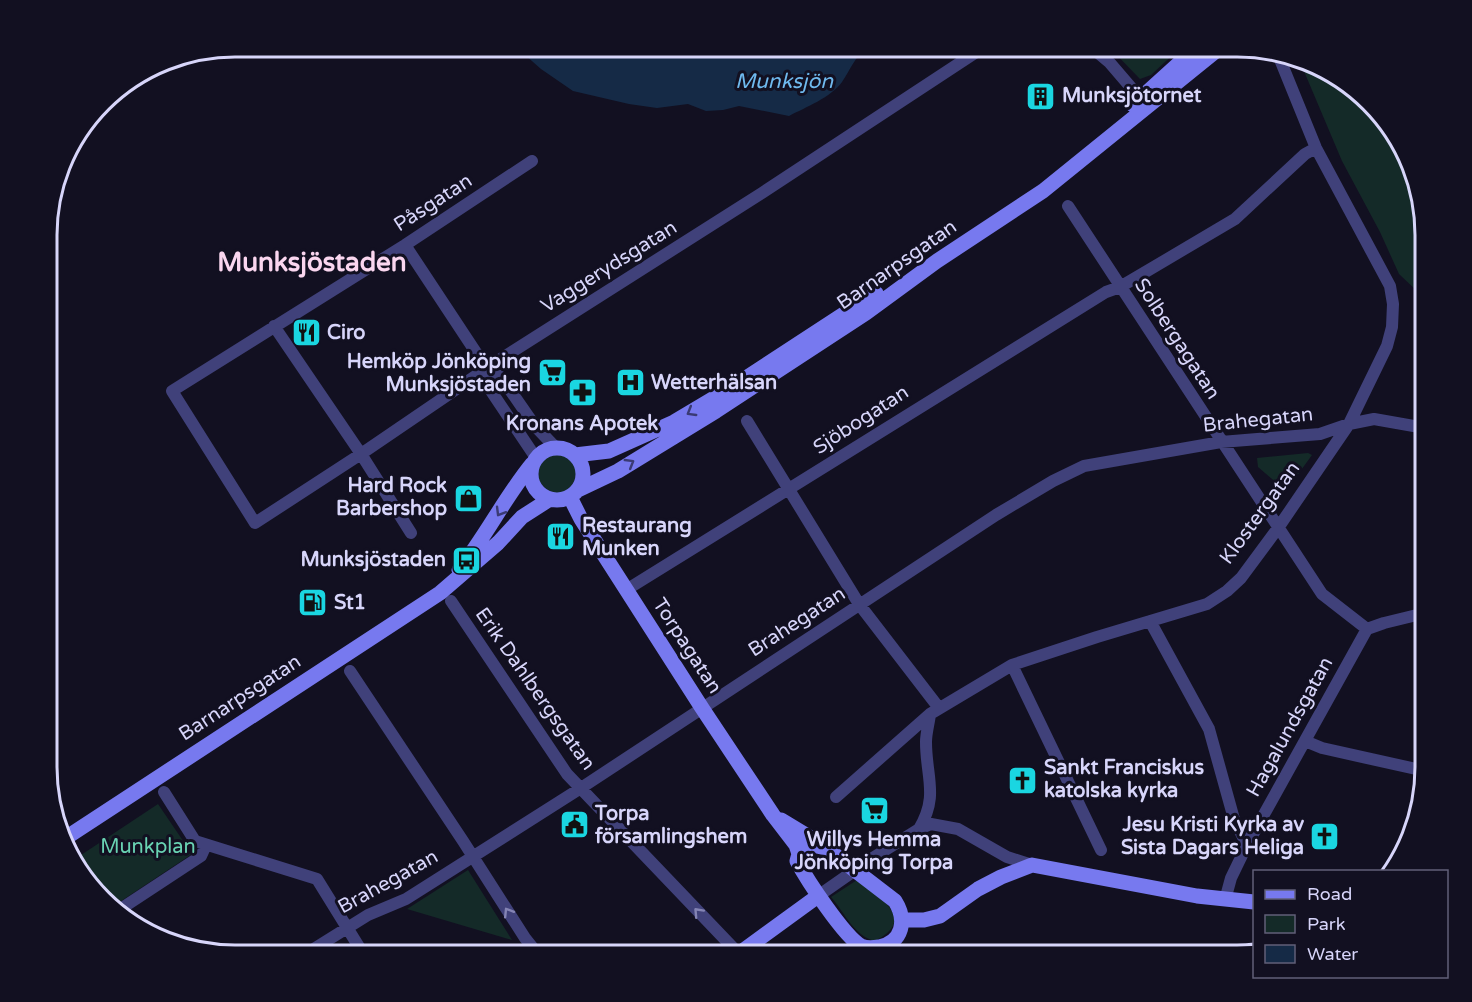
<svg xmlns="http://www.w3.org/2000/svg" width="1472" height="1002" font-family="'Varela Round',sans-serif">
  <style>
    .green { fill: #142a28 }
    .water { fill: #152a46 }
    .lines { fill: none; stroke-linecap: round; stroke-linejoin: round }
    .street { stroke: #40417a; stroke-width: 12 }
    .secondary { stroke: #7779ef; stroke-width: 15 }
    .oneway { stroke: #3a3a73 }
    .oneway2 { stroke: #8484b4 }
    .labels { text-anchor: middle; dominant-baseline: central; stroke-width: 6; stroke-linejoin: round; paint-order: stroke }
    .poi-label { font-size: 20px; font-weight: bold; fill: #d7d5fa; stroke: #121021; text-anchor: start }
    .street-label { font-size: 20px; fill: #d7d5fa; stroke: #121021 }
    .park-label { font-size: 20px; fill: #69d2b3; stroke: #121021 }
    .water-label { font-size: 21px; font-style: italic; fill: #6fb9ee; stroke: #121021 }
    .district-label { font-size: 26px; font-weight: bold; fill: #fad6ef; stroke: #121021 }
    .rim { fill: none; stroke: #d7d5fa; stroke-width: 3 }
  </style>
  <rect width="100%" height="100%" fill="#121021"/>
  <path class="green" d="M1109 47H1181L1151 75 1140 79Z
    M1298 57 1352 85 1406 151 1425 223V292H1418L1399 274 1380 232 1342 161Z
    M1308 453 1312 455 1286 491 1258 467 1257 458Z
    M553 454C568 454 581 465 574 481 560 514 513 470 553 454Z
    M158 804 192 854 112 907 72 861Z
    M468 870 512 940 407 909Z
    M857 880C880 898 918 919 875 941 854 936 845 913 831 897Z"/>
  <path class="water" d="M516 47H867C855 57 850 70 842 82 830 98 806 107 789 116L739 106 723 110 706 111 688 104 657 108 629 104 573 91 541 69Z"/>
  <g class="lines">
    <path class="street" d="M1091 47 1110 63 1146 105
      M532 161 405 245 172 391 255 523 361 454 499 360 762 193 984 47
      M1068 206 1322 594 1367 629
      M405 245 479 357 488 369 501 377 535 426 556 448
      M274 326 361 454 411 533
      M488 369 487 385 536 458
      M747 421 859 604 939 708
      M626 590 1106 292 1120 287 1235 219 1305 154 1316 148
      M451 601 567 774 739 954
      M1150 621 1209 729 1234 819 1247 845
      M1012 665 1101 850
      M350 671 463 841 525 938 533 948 546 955
      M1305 741 1322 748 1425 771
      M164 792 195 841 317 879 364 955
      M836 797 930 714 1012 665 1097 637 1207 604 1227 591 1241 578 1278 528 1349 424 1387 346 1392 327 1393 304 1390 286 1316 148 1277 52
      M919 829C939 796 926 777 926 742 926 733 929 723 930 714
      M818 896 871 859 919 829 931 824 958 829 1007 857 1032 865
      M1225 900 1231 878 1247 845 1367 629 1384 623 1425 613
      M116 912 201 856 206 845
      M304 955 368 915 406 899 581 788 996 515 1053 481 1084 466 1221 442 1320 434 1349 424 1374 419 1425 428"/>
    <path class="secondary" d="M1133 105 1197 47
      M531 474a26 26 0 1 1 52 0a26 26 0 1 1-52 0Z
      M575 455 609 451 674 422 726 391 876 293
      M578 490 618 471 716 411 866 313 937 261 1043 191 1221 47
      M570 497 581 519 702 708 773 815 796 845 799 854
      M459 570C486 536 505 497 532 464
      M781 820 824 846
      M64 839 440 593 498 543 522 517 550 499
      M812 845 826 848 895 901C907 920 903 942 879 947 873 948 867 949 861 946 844 936 807 880 797 861L799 854Z
      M903 920H924L940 916 978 889 1001 877 1032 865 1197 896 1254 902
      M737 955 818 896"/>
  </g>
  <defs><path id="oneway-chevron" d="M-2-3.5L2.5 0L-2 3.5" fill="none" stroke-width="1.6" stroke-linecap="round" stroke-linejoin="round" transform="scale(1.5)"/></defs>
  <g class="oneway">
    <use href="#oneway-chevron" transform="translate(691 412) rotate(149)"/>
    <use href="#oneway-chevron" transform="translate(630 463) rotate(-31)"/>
    <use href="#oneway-chevron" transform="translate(500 512) rotate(121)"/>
  </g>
  <g class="oneway2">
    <use href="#oneway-chevron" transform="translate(508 912) rotate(-122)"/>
    <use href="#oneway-chevron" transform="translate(698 912) rotate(-133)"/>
  </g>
  <defs>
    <symbol id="building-square" viewBox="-11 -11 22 22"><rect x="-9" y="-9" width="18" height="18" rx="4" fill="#1ad6e1" stroke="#121021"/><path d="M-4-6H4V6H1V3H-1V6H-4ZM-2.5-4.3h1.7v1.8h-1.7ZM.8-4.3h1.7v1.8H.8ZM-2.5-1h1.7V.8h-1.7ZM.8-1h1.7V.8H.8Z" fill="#111"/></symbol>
    <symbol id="restaurant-square" viewBox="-11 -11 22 22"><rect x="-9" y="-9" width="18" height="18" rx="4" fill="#1ad6e1" stroke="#121021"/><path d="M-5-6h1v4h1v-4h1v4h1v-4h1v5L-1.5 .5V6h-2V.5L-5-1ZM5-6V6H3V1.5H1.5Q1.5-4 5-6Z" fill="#111"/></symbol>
    <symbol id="supermarket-square" viewBox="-11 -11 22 22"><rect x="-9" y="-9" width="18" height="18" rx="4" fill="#1ad6e1" stroke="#121021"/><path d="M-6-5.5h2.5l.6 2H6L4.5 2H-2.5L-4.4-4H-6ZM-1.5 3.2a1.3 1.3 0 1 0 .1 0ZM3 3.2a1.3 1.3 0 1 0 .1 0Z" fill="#111"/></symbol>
    <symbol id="hospital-square" viewBox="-11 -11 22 22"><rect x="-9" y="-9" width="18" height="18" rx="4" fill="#1ad6e1" stroke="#121021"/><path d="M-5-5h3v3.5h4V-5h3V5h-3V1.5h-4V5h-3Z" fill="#111"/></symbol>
    <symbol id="pharmacy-square" viewBox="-11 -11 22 22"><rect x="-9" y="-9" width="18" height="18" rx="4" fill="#1ad6e1" stroke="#121021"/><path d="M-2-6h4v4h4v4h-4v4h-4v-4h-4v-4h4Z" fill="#111"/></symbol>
    <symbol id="shop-square" viewBox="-11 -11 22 22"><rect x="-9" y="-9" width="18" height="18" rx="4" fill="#1ad6e1" stroke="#121021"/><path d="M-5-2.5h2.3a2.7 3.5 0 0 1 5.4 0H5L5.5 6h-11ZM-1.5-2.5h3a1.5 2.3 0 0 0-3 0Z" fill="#111"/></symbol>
    <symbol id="bus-square" viewBox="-11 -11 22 22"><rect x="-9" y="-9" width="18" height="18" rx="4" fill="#1ad6e1" stroke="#121021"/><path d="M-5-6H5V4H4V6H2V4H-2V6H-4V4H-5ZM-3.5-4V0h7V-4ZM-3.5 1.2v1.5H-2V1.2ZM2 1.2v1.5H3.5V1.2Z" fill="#111"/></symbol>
    <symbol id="fuel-square" viewBox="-11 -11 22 22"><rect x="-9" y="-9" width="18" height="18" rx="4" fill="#1ad6e1" stroke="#121021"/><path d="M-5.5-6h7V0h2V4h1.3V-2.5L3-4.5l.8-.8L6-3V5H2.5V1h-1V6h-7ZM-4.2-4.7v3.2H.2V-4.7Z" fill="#111"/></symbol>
    <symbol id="church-square" viewBox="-11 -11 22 22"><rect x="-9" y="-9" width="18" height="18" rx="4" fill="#1ad6e1" stroke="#121021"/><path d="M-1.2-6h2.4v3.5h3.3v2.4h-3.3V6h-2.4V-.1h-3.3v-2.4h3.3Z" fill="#111"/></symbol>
    <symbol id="civic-square" viewBox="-11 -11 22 22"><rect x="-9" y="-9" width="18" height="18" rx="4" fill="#1ad6e1" stroke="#121021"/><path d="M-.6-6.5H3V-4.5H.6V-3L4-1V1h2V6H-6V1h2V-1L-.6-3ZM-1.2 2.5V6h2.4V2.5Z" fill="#111"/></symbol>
  </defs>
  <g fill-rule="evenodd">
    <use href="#building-square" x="1024" y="80" width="33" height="33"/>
    <use href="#restaurant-square" x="290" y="316" width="33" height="33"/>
    <use href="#supermarket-square" x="536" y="356" width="33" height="33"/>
    <use href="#hospital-square" x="614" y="366" width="33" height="33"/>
    <use href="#pharmacy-square" x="566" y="376" width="33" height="33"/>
    <use href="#shop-square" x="452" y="482" width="33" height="33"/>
    <use href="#restaurant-square" x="544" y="520" width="33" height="33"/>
    <use href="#bus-square" x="450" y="544" width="33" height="33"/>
    <use href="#fuel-square" x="296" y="586" width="33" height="33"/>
    <use href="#church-square" x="1006" y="764" width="33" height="33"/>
    <use href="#supermarket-square" x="858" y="794" width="33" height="33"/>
    <use href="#civic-square" x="558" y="808" width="33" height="33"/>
    <use href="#church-square" x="1308" y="820" width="33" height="33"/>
  </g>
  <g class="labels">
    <g class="poi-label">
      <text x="1062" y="96">Munksjötornet</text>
      <text x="327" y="333">Ciro</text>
      <text x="531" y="362" text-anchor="end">Hemköp Jönköping<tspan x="531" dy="23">Munksjöstaden</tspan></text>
      <text x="651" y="383">Wetterhälsan</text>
      <text x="582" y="424" text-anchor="middle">Kronans Apotek</text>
      <text x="447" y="486" text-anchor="end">Hard Rock<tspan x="447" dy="23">Barbershop</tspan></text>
      <text x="582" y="526">Restaurang<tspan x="582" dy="23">Munken</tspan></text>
      <text x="446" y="560" text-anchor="end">Munksjöstaden</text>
      <text x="334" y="603">St1</text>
      <text x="1044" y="768">Sankt Franciskus<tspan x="1044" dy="23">katolska kyrka</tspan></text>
      <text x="595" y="814">Torpa<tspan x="595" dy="23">församlingshem</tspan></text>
      <text x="1304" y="825" text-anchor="end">Jesu Kristi Kyrka av<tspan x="1304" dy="23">Sista Dagars Heliga</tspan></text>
      <text x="874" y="840" text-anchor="middle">Willys Hemma<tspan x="874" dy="23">Jönköping Torpa</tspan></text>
    </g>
    <g class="street-label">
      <text transform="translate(433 203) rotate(-33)">Påsgatan</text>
      <text transform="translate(897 265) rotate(-35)">Barnarpsgatan</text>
      <text transform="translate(609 267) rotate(-32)">Vaggerydsgatan</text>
      <text transform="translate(1177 339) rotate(57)">Solbergagatan</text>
      <text transform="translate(861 420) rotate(-33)">Sjöbogatan</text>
      <text transform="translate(1258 420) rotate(-6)">Brahegatan</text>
      <text transform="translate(1260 513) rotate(-54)">Klostergatan</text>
      <text transform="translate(797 622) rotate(-33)">Brahegatan</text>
      <text transform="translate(687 646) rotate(57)">Torpagatan</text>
      <text transform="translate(535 689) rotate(55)">Erik Dahlbergsgatan</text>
      <text transform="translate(240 698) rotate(-33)">Barnarpsgatan</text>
      <text transform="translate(1290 727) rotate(-61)">Hagalundsgatan</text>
      <text transform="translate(388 882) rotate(-29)">Brahegatan</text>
    </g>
    <g class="park-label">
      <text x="148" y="847">Munkplan</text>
    </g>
    <g class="water-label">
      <text x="784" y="81">Munksjön</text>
    </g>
    <g class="district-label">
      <text x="312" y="262">Munksjöstaden</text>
    </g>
  </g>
  <path d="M0 0H1472V1002H0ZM235 57H1237A178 178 0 0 1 1415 235V767A178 178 0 0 1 1237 945H235A178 178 0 0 1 57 767V235A178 178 0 0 1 235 57Z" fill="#121021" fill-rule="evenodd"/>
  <path class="rim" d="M235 57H1237A178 178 0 0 1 1415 235V767A178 178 0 0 1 1237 945H235A178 178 0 0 1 57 767V235A178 178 0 0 1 235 57Z"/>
  <rect x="1253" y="870" width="195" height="108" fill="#121021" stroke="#615f78" stroke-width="1.5"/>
  <rect x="1265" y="890" width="30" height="9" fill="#7779ef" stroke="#615f78" stroke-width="1.5"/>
  <text x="1307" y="900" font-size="18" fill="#d7d5fa">Road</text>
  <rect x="1265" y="915" width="30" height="18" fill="#142a28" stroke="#615f78" stroke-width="1.5"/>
  <text x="1307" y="930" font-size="18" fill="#d7d5fa">Park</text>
  <rect x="1265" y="945" width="30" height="18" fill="#152a46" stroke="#615f78" stroke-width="1.5"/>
  <text x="1307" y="960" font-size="18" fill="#d7d5fa">Water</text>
</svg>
